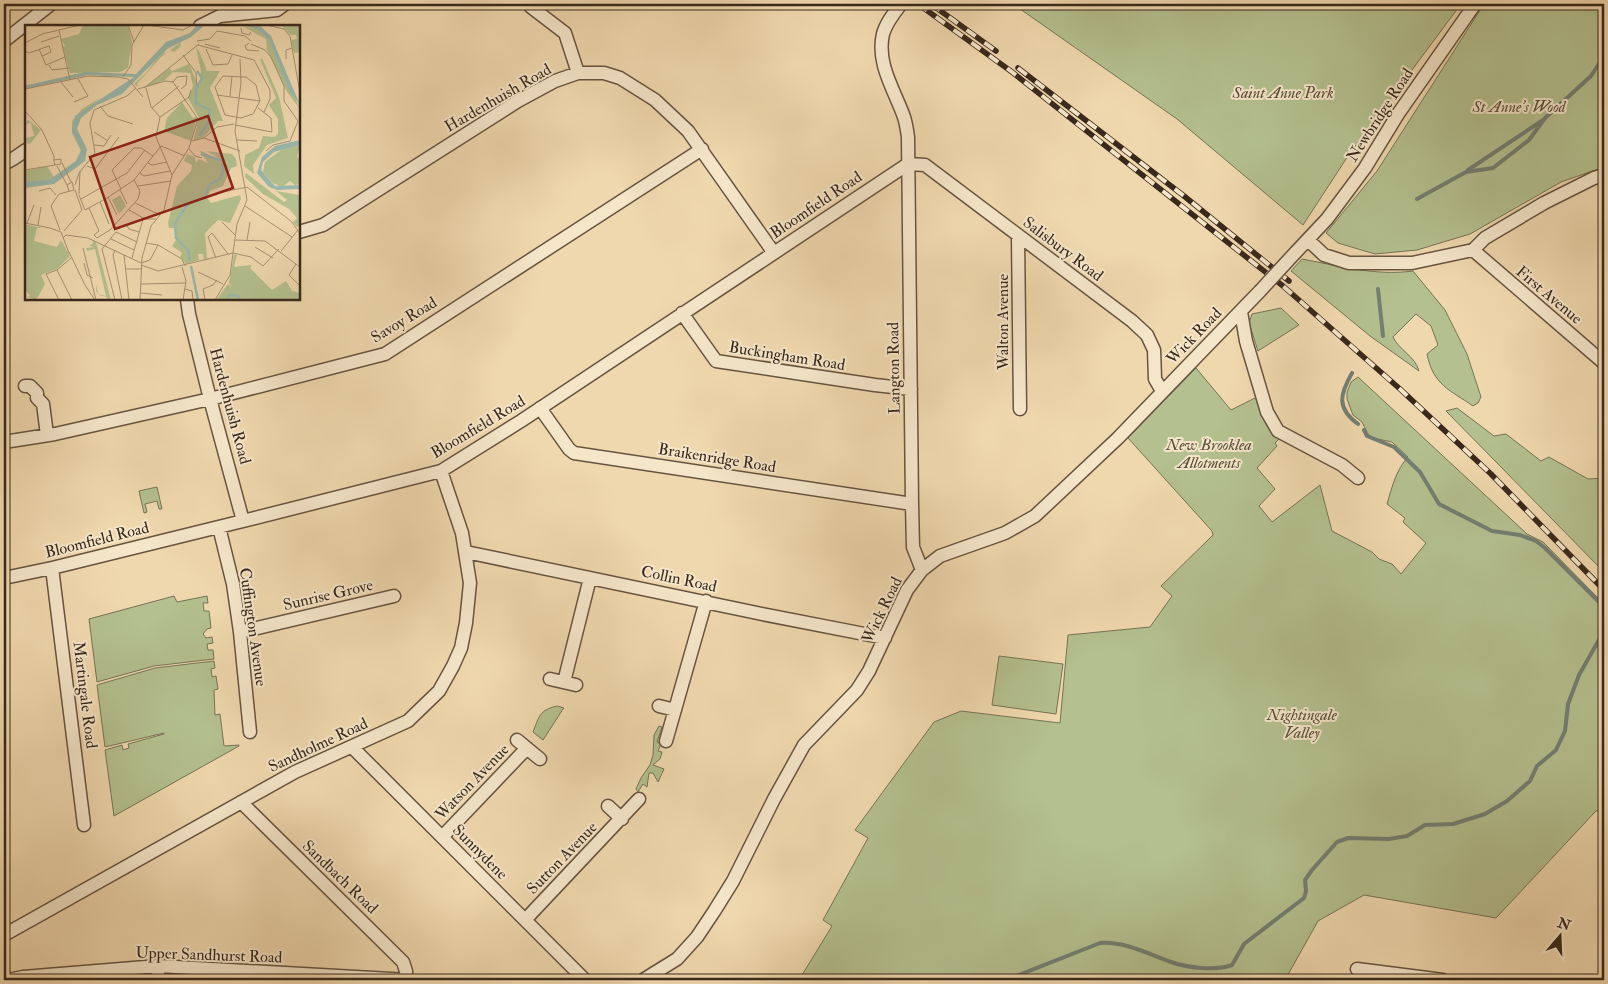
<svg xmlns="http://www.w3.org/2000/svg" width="1608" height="984" font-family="'IM FELL Double Pica',serif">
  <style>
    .green { fill: #b4c08f; stroke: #767456 }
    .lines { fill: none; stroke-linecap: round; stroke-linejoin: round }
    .stream { stroke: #737f73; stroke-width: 4 }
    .minor-casing { stroke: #675440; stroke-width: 15 }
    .minor { stroke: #f5e6ca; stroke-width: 12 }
    .rail-casing { stroke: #39281c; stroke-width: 5.5 }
    .rail { stroke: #f5e6ca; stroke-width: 4; stroke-dasharray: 11; stroke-linecap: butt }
    .minor-bridge-casing { stroke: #675440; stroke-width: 15; stroke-linecap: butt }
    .minor-bridge { stroke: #f5e6ca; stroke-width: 12 }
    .labels { text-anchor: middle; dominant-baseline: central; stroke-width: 4; stroke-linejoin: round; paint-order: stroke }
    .park-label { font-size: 16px; font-style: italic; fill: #584e39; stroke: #f5e6ca }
    .street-label { font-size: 16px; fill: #39281c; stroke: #f5e6ca }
    .inset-river { fill: none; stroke: #9ab9ad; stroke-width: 2.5 }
    .inset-road { fill: none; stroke: #a79274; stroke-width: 1 }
    .view { fill: #8f2418; fill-opacity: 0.15; stroke: #8f2418; stroke-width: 2.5 }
    .inset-edge { fill: none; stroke: #39281c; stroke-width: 2.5 }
  </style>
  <rect width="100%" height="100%" fill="#f0d8ae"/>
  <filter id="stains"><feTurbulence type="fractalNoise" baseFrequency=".004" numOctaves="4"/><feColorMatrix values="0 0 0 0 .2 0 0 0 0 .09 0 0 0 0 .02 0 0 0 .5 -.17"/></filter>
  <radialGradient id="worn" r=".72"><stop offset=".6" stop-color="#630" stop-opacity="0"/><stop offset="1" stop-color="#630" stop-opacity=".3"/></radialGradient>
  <path class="green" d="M1013 4H1461L1348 156 1303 225 1177 119Z
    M1484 4H1604V167L1561 182 1470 234 1417 250 1375 254 1338 243 1326 233 1377 171Z
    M1302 259C1339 266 1375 276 1413 271L1445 310 1467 354 1481 397 1478 403 1473 406C1450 390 1433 385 1427 354L1438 345 1431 326 1416 314 1393 337C1399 350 1415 356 1419 371L1370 336 1291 271Z
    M1281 308 1299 325 1258 351 1249 323 1252 314Z
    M1196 368 1231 410 1257 397 1267 426 1279 439 1275 443 1277 446 1257 468 1275 489 1259 506 1272 522 1320 485 1332 531 1372 552 1379 559 1392 564 1401 574 1426 543 1403 522 1405 518 1387 504C1392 487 1396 470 1408 457L1392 442 1373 438 1368 434 1362 422 1353 415 1347 399V392L1351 382 1358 377 1527 534 1543 542 1601 601 1604 604V806L1595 812 1496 918 1364 895 1318 921 1285 980H799L832 926 823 920 868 838 855 830 934 722 961 711 1060 723 1068 635 1150 627 1172 596 1161 586 1213 535 1212 531 1128 438Z
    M1457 408 1494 436 1506 434 1541 461 1549 457 1588 479 1604 478V572L1446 411Z
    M157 487 162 509H159L157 501 145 504 147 512 144 513 139 491Z
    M174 596 177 602 207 596 208 603H203L204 611H209L211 628 207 629 203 634 206 638 212 637 213 643 207 644 208 650H213L214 659 154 666 97 682 89 619Z
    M999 656 1063 664 1056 714 992 705Z
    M214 661 215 668 211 669 212 677 216 676 218 689 214 690 215 715 220 714 224 746 239 745V746L114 816 105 750 122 745 123 750 129 748 128 744 164 734V733L105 747 97 685 155 668Z
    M557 706 564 708 563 709 543 740 533 732C539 717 539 710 557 706Z
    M659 726 662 727 657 742 661 744 658 751 662 752 660 759 653 765 664 769 658 782 653 773H649L647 787 643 784 638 792 636 789 641 778 650 765 653 755 654 735Z"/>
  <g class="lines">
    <path class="stream" d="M1468 170 1543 120
      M1417 199 1466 172 1493 168 1529 140 1545 118 1591 76 1604 56
      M1378 289 1383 336
      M1352 373C1340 394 1336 408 1358 424
      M1006 980 1100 943C1124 941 1149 954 1171 962 1188 968 1215 971 1232 965L1244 944 1304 898 1306 891 1305 880 1312 870 1337 842 1348 838 1389 839 1407 836 1425 825 1453 824 1485 814 1507 801 1530 781 1537 766 1556 750 1565 731 1568 704 1579 675 1604 631 1603 616 1600 603 1545 548 1536 541 1520 535 1492 531 1439 504 1420 472 1394 447 1367 436 1364 430"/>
    <defs>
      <path id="minor" d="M901 4C894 13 886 23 883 34 876 64 895 91 904 117 906 123 907 130 908 137L912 504 913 547 922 570
        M531 7 565 33 578 73
        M200 26 220 16 277 10 285 4
        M4 41 51 4
        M4 164 13 159 26 150
        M908 164 925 165 1132 321 1147 335 1154 350 1155 379 1162 391
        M299 232 323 225 518 101 555 81 578 73H604L620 78 655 100 688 131 774 253
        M1018 236 1020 409
        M1308 240 1324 255 1349 263H1412L1473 250 1485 238 1544 203 1594 178 1604 175
        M1473 250 1604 363
        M1295 253 1327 219 1365 168 1398 114 1475 4
        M187 299 189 314 210 399 243 521
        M1241 312 1246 341 1267 412 1278 431 1342 465 1358 478
        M682 313 716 361 875 385 911 389
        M25 386H30L37 393V398L43 404 47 435
        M540 408 569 449 574 453 912 504
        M4 442 55 434 210 399 385 354 702 149
        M219 527 233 584 240 632 250 732
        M466 552 762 614 885 638
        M52 568 84 825
        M4 578 52 568 243 521 441 471 521 421 908 164
        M240 632 394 596
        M550 679 576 685
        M564 682 590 578
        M659 706 675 710
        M517 740 540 759
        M666 741 706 601
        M352 747 585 980
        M241 802 403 962 406 971V980
        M608 806 622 819
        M442 837 527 748
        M525 920 639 799
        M4 935 295 772 408 721 439 691 453 666 461 648 466 623 470 583 462 533 441 471
        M158 966V980
        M1357 969 1443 980
        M8 980 23 977 158 966 409 980
        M643 980 677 959 697 937 715 910 733 881 774 799 804 745 857 690 869 671 907 590 922 570 940 556 1005 533 1035 516 1118 438 1260 291"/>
    </defs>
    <use href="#minor" class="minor-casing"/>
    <use href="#minor" class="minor"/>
    <defs>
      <path id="rail" d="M918 4 1012 72 1283 286 1400 389 1491 474 1604 590
        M931 4 996 51
        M1018 68 1184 196 1289 281"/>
    </defs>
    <use href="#rail" class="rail-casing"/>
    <use href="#rail" class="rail"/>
    <defs>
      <path id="minor-bridge" d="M1260 291 1295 253"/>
    </defs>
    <use href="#minor-bridge" class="minor-bridge-casing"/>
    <use href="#minor-bridge" class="minor-bridge"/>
  </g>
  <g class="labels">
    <g class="park-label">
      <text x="1283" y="93">Saint Anne Park</text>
      <text x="1519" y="107">St Anne's Wood</text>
      <text x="1209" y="445">New Brooklea<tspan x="1209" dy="18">Allotments</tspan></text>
      <text x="1302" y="715">Nightingale<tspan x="1302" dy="18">Valley</tspan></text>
    </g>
    <g class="street-label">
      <text transform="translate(498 98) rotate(-30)">Hardenhuish Road</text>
      <text transform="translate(1380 115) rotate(-57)">Newbridge Road</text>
      <text transform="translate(816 205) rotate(-34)">Bloomfield Road</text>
      <text transform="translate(1063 249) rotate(37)">Salisbury Road</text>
      <text transform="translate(1549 295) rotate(40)">First Avenue</text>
      <text transform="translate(404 320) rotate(-31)">Savoy Road</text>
      <text transform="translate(1003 322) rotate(-90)">Walton Avenue</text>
      <text transform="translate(1194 336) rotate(-46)">Wick Road</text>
      <text transform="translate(787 356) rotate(9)">Buckingham Road</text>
      <text transform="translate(894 368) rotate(-91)">Langton Road</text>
      <text transform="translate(230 406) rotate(75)">Hardenhuish Road</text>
      <text transform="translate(478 427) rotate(-31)">Bloomfield Road</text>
      <text transform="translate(717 458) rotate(9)">Braikenridge Road</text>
      <text transform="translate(97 540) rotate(-14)">Bloomfield Road</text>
      <text transform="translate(679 579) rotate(12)">Collin Road</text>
      <text transform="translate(328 595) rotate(-13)">Sunrise Grove</text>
      <text transform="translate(882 610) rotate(-64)">Wick Road</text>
      <text transform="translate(253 627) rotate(82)">Cuffington Avenue</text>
      <text transform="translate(85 695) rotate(83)">Martingale Road</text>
      <text transform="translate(318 745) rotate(-25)">Sandholme Road</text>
      <text transform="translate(472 782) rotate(-46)">Watson Avenue</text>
      <text transform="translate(480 852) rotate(45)">Sunnydene</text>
      <text transform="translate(562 858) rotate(-46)">Sutton Avenue</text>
      <text transform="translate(340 877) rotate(44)">Sandbach Road</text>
      <text transform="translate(209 955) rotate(2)">Upper Sandhurst Road</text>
    </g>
  </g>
  <g transform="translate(25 25)">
    <rect width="275" height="275" fill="#f0d8ae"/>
    <path d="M58 0H103L107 17 103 43 95 47 45 48 38 22 40 21 36 14 54 9ZM256 0H275V27L269 28 266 15 272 14 271 10H266ZM217 1 231 4 244 14 275 84 262 67 242 25 241 14ZM156 17 155 22 149 27 145 25 135 33 112 59 113 62 109 59 121 48 131 35 142 24 138 30ZM171 22 174 26 182 46H195L185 63 198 96H193L179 112 168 116 174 93 163 73 168 61 165 48 148 47 140 55 121 62 144 43 147 46 164 39 174 62 176 46ZM237 33 254 72 263 113 242 120 228 140 229 149 219 141 220 130 234 123 238 111 249 112 253 109V94L244 80 251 73 235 34ZM75 73 49 96 56 119 57 133 30 154 17 160 0 159V146L22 141 29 152 51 136 56 126 47 108V96L57 84ZM157 77 168 93 172 91 166 116 139 106 142 93ZM3 95 16 105 5 119 0 118V113L9 111 6 98 0 99ZM275 120 272 132 275 134V159L270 160 265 156 257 162 248 158 238 147 240 137 256 125ZM174 125 206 140 181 126 207 129 211 134 212 141 206 143 198 161 185 166 182 173 186 178 215 170 216 174 205 198 193 195 180 208 182 234 179 235 178 229H173L174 235 161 239 155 232 157 228 147 221 151 215V203H144L143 198 152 161 166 146 167 140 159 136 162 129 170 132 171 138 174 134 183 138ZM221 148 259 177 262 175 251 166 275 170V201L272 202 268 197 272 193 264 184 238 169 220 152ZM95 170 101 181 94 189 87 175ZM0 199 17 203H12L9 216 32 222 36 215 45 231 32 244 16 250 20 259 11 275 1 272 5 271 0 265ZM67 215 71 217 86 275H82V272L74 270 71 266V259L73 269 81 271 70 224 62 226 61 223 68 222 64 220 68 219ZM212 229 209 242 227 240 225 243 247 265 261 256 267 266 275 268V274L191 275 203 259 207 262 204 258 209 230Z" fill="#b4c08f"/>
    <path d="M172 0H180L166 12 142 24 97 69 72 80 56 93 52 104 62 124 60 136 29 159 0 163V157L24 155 51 136 56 125 47 106 50 91 109 52 63 50 0 64V61L60 47 111 49 141 17 165 8ZM217 0H234L246 11 275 80 264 65 244 14 231 4ZM275 115V120L249 127 238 137 236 145 250 161 275 160V164L252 165 244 162 232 148 237 132 250 121Z" fill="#9ab9ad"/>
    <path class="inset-river" d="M172 46 177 53 171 64V78L185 85 184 97 174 111M0 62 63 48 87 50M165 236 163 225 151 213 150 198 163 179 180 172 184 160 195 154 198 146V136L176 129M166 241 173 275M202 275 204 270 213 271 215 275"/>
    <path class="inset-road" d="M103 0 109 17M121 0 158 5 167 0M241 0 259 4 265 11 275 68M216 3 217 8 224 10 226 7M34 5 45 55M172 16 185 14 192 6 220 11 226 16M16 17 34 11M0 18 17 9 55 0M224 18 220 21 222 25 234 26M180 19 195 23M226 19 240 25 246 32 259 61V76L273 96 265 116 248 120 241 126M173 20 229 35 245 65V74L239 87M14 24 21 40 40 32M181 24 188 40 203 39 207 30M0 26 4 28 24 21 26 27 17 31M158 30 171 48 172 61M261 34V25L267 23M24 40 27 45 44 43M198 51 221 52 231 60 235 76 228 89 216 93 200 90 190 62ZM98 52 106 40 107 20 119 0M36 57 48 72M148 57 152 52 162 51 161 60 156 64M119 63 174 19M121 63 126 82 135 92M0 64 63 51 93 52 103 54 118 72M113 64 140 56 148 57 173 94 164 123 147 150 139 185 126 201 117 233 115 275M192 70 235 76M205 71 207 51M49 77 63 71 53 54M75 81 83 91 108 99M127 83 154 61M0 86 17 105 29 131V137L30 140 36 139V134L29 135M210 100 247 107 246 93 233 83M69 107 83 116M179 113 215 126M212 115 232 116M167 116 179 113 192 102 209 99M69 120 79 121 86 110M136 121 160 131M164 124 170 131 177 133M37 138 46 157M123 138 127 140 142 137M32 141 42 160M62 141 70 144 94 112M0 145 30 140M115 148 119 151 145 146M147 150 131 112 135 92 164 72 166 65M50 160 54 148 70 128 65 98 69 85 102 71 111 63M113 161 146 156M96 164 87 145 109 123H116L128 131M95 165 102 179M14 166 25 163 31 170M54 169 55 146M189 169 222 162 267 197 275 209M54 170 60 185 82 173 109 155 136 121M83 172 92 190M56 174 102 148 120 125M75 177 84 199M110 178 135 190M220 181 267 212M64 183 74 206 69 210 72 213M104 185 120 194M197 197 210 210M0 198 25 203M2 198 9 180M101 199 104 204 114 207M13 200 16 182M25 203 36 207 44 228M35 205 26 181 34 169 49 165 47 157 42 160 44 166M89 205 118 194H131M39 206 57 185 50 165M91 207 112 217M38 213 41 210 63 213 116 238M72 213 85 205 113 174 115 166 109 155M86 214 109 225M210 215 240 216 275 242M222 215 225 197M133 220 157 234 160 241M230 222 248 233M58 223 71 275M90 225 88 230 97 275M256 226 273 205M44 227 60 260 70 275M99 230 104 275M107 233 118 194M191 233 183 212 187 208 203 229M59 238 62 250 68 253M116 238 125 235 133 220 121 218M271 239 264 250 275 261M116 240 133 246 208 228 226 232 238 241 254 224M157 242 161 256 158 275M100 244H116M32 245 47 275M173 247 198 259M116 259 161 258M160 264 167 266 168 274M116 268 137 270M34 275 21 249 32 245 46 233M90 275 77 224 91 207M180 275 178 264 188 260 192 255M190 275 205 250 212 199 222 175 210 106 216 58 215 34"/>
    <path class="view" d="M183 91 208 163 90 204 65 132Z"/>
    <rect width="275" height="275" class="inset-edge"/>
  </g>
  <rect width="1608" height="984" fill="none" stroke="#f0d8ae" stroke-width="20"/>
  <rect x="5" y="5" width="1598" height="974" fill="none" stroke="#39281c" stroke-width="2.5"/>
  <rect x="10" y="10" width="1588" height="964" fill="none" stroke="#39281c"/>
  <g transform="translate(1560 936) rotate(19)" stroke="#f5e6ca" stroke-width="4" paint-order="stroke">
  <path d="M0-4L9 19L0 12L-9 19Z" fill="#39281c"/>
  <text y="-8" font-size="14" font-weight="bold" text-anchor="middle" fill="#39281c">N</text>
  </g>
  <rect width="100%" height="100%" filter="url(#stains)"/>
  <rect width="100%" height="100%" fill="url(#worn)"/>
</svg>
